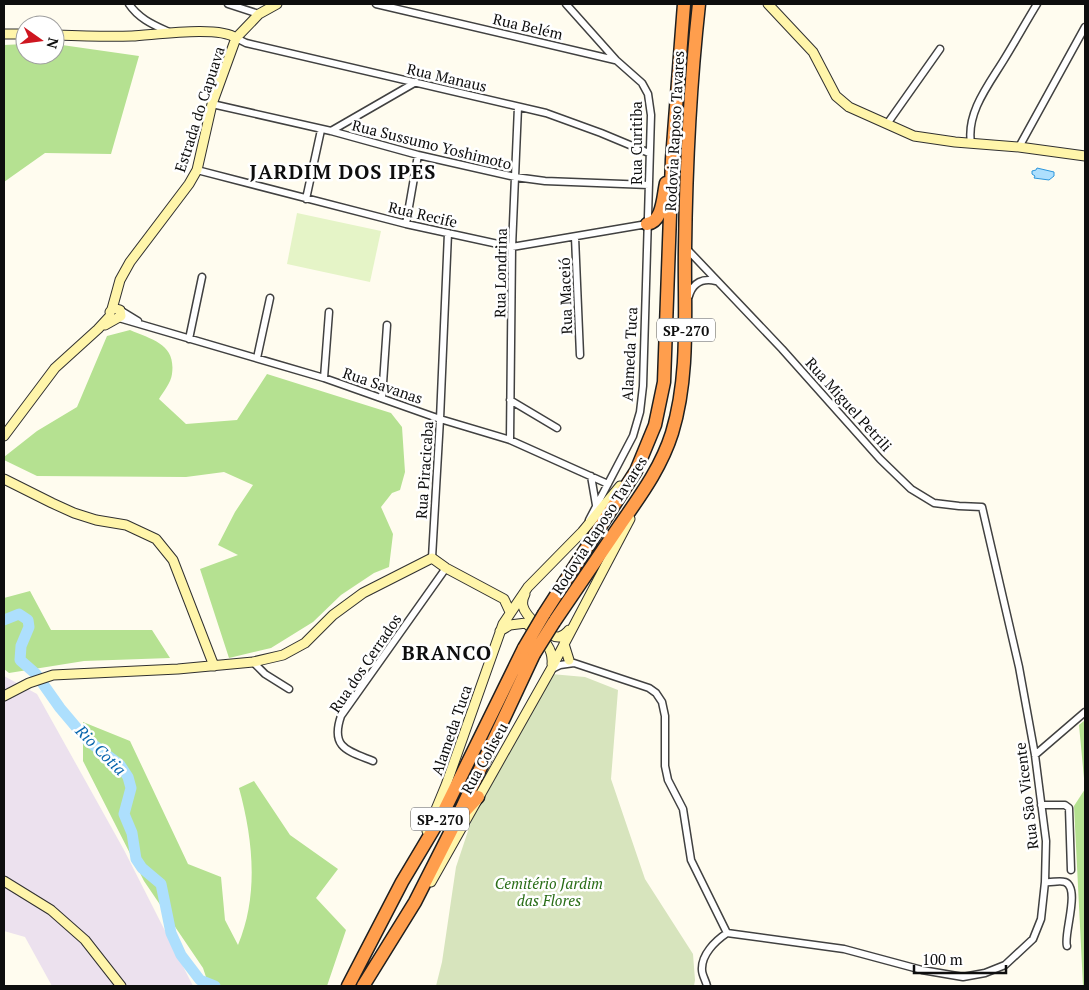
<svg xmlns="http://www.w3.org/2000/svg" width="1089" height="990" font-family="'PT Serif',serif">
  <style>
    .industrial { fill: #ece1ee }
    .forest { fill: #b5e191 }
    .cemetery { fill: #d7e4bd }
    .pitch { fill: #e5f4c7 }
    .water { fill: #addffd; stroke: #2c96dc }
    .lines { fill: none; stroke-linecap: round; stroke-linejoin: round }
    .river { stroke: #addffd; stroke-width: 11 }
    .street-casing { stroke: #414141; stroke-width: 9 }
    .secondary-casing { stroke: #303030; stroke-width: 11 }
    .highway-casing { stroke: #1f1f1f; stroke-width: 15 }
    .street { stroke: #fff; stroke-width: 6 }
    .secondary { stroke: #fff5aa; stroke-width: 9 }
    .highway { stroke: #ff9e4d; stroke-width: 12 }
    .highway-bridge-casing { stroke: #1f1f1f; stroke-width: 15; stroke-linecap: butt }
    .highway-bridge { stroke: #ff9e4d; stroke-width: 12 }
    .labels { text-anchor: middle; dominant-baseline: central; stroke-width: 5; stroke-linejoin: round; paint-order: stroke }
    .shield { fill: #fff; stroke: #565656; stroke-width: 1 }
    .shield-label { font-size: 14px; font-weight: bold; fill: #0e0e0e }
    .street-label { font-size: 15px; fill: #0e0e0e; stroke: #fff }
    .park-label { font-size: 15px; font-style: italic; fill: #296d17; stroke: #fff }
    .water-label { font-size: 16px; font-style: italic; fill: #0966ae; stroke: #fff }
    .district-label { font-size: 20px; font-weight: bold; letter-spacing: 1px; fill: #0e0e0e; stroke: #fff }
  </style>
  <rect width="100%" height="100%" fill="#fffcef"/>
  <path class="industrial" d="M4 676 37 694 124 850 193 986H52L25 937 4 931Z"/>
  <path class="forest" d="M25 44V55H55V44L139 56 111 154 45 153 4 182V45Z
    M130 330C153 340 176 344 172 374 171 383 163 392 159 399L186 424 237 420 267 374 391 413 402 427 405 472 400 490 392 493 381 507 393 534 389 567 374 573 341 595 313 622 271 648 229 658 200 569 238 555 218 545 235 512 253 485 224 472 186 477 37 476 4 460V457L37 431 77 407 107 336Z
    M30 591 51 630H152L170 658 84 661 9 673 4 669V598Z
    M1085 720V986H1083L1074 806 1085 789 1079 725Z
    M83 722 130 741 188 864 221 877 225 920 238 945C259 895 253 839 239 788L254 781 290 835 338 869 316 898 346 930 327 986H209L203 968 144 881 83 761Z"/>
  <path class="cemetery" d="M551 674 585 677 618 690 611 779 645 879 693 954 695 980 694 986H436L442 962 456 867 477 804Z"/>
  <path class="pitch" d="M297 213 381 231 370 282 287 264Z"/>
  <path class="water" d="M1037 168 1054 172V176L1049 180 1034 178 1035 176 1032 174V171L1036 170Z"/>
  <g class="lines">
    <path class="river" d="M4 620 19 614 28 620 29 627 21 646 20 660 36 674 60 708 87 740 120 765 128 777 131 788 124 814 132 833 136 859 142 868 161 884 171 933 181 955 200 980 215 986"/>
    <defs>
      <path id="street" d="M129 4C139 19 154 25 169 32
        M228 4 259 14
        M376 4 615 60
        M566 4 616 60 642 83 648 94 651 115 643 386 640 412 633 436 589 520
        M236 38 246 43 546 113 601 133 649 153
        M212 104 331 131 418 155 515 177 545 181 649 185
        M887 124 940 49
        M331 131 416 82
        M971 143C966 112 990 83 1005 58 1016 40 1026 22 1037 4
        M1019 147 1085 27
        M197 170 406 224 512 247 647 224
        M306 199 321 130
        M406 224 418 155
        M575 237 580 355
        M686 248 782 349 880 459 911 489 934 503 959 506 982 507 1019 667 1035 755 1046 841 1045 882 1041 919 1033 939 1005 965 985 973 963 977 922 970 844 949 727 933C715 941 701 955 702 970 702 975 706 981 707 986
        M689 296C693 282 703 278 716 281
        M120 310 138 321
        M119 318 324 378 440 419 510 440 608 484
        M189 339 202 277
        M257 358 270 298
        M324 378 329 312
        M382 398 387 325
        M510 400 557 428
        M510 440 512 247 518 107
        M591 476 596 505
        M432 558 440 419 448 233
        M253 662 265 674 289 689
        M552 669 560 665 574 663 649 688 656 693 662 702 665 716V766L668 780 683 809 691 860 727 933
        M1035 755 1085 712
        M373 761C348 751 330 748 341 716L446 568
        M1041 805H1065L1069 808 1071 870
        M1045 882C1051 883 1059 880 1065 882 1081 888 1063 935 1067 946"/>
      <path id="secondary" d="M768 4 813 52 836 96 849 107 914 136 955 142 1019 147 1085 156
        M4 34H25
        M55 35C81 36 107 37 132 36 154 35 219 25 236 38
        M112 309 120 280 130 262 189 184 197 170 212 104 236 38 259 14 277 4
        M105 325 121 316 120 310 113 308 110 312
        M4 436 55 368 98 329 110 316
        M4 479 52 503 74 513 96 520 126 525 156 539 173 560 214 666
        M525 594C523 598 522 602 523 606 525 616 549 638 559 637 564 636 566 633 569 630
        M500 631 510 625 526 623C538 635 554 645 552 664
        M564 644 569 660
        M4 696 29 683 53 675 178 669 253 662 283 655 305 643 333 615 363 593 432 558 446 568 504 599 510 612
        M427 831 446 785 503 624 528 587 582 532 620 486
        M4 881 51 910 85 940 121 986
        M431 882 550 671 630 519"/>
      <path id="highway" d="M647 224C663 222 663 196 666 183
        M544 614 636 471 655 425 664 382 672 159 684 4
        M554 622C576 590 598 557 620 525 640 496 661 468 672 433 690 374 684 311 685 249 686 167 690 85 699 4
        M464 812 478 797
        M348 986 402 882 442 815 524 648
        M363 986 415 902 452 829 534 654"/>
    </defs>
    <use href="#street" class="street-casing"/>
    <use href="#secondary" class="secondary-casing"/>
    <use href="#highway" class="highway-casing"/>
    <use href="#street" class="street"/>
    <use href="#secondary" class="secondary"/>
    <use href="#highway" class="highway"/>
    <defs>
      <path id="highway-bridge" d="M524 648 544 614
        M534 654 554 622"/>
    </defs>
    <use href="#highway-bridge" class="highway-bridge-casing"/>
    <use href="#highway-bridge" class="highway-bridge"/>
  </g>
  <g class="labels">
    <g class="shield">
      <rect x="657" y="318.5" width="58" height="23" rx="4"/>
      <rect x="411" y="807.5" width="58" height="23" rx="4"/>
    </g>
    <g class="shield-label">
      <text x="686" y="330">SP-270</text>
      <text x="440" y="819">SP-270</text>
    </g>
    <g class="street-label">
      <text transform="translate(528 26) rotate(13)">Rua Belém</text>
      <text transform="translate(447 77) rotate(13)">Rua Manaus</text>
      <text transform="translate(199 109) rotate(-72)">Estrada do Capuava</text>
      <text transform="translate(674 131) rotate(-87)">Rodovia Raposo Tavares</text>
      <text transform="translate(636 143) rotate(-90)">Rua Curitiba</text>
      <text transform="translate(432 144) rotate(14)">Rua Sussumo Yoshimoto</text>
      <text transform="translate(423 214) rotate(13)">Rua Recife</text>
      <text transform="translate(500 273) rotate(-89)">Rua Londrina</text>
      <text transform="translate(565 296) rotate(-92)">Rua Maceió</text>
      <text transform="translate(629 354) rotate(-87)">Alameda Tuca</text>
      <text transform="translate(383 385) rotate(19)">Rua Savanas</text>
      <text transform="translate(849 404) rotate(48)">Rua Miguel Petrili</text>
      <text transform="translate(424 470) rotate(-86)">Rua Piracicaba</text>
      <text transform="translate(599 525) rotate(-57)">Rodovia Raposo Tavares</text>
      <text transform="translate(365 663) rotate(-56)">Rua dos Cerrados</text>
      <text transform="translate(451 730) rotate(-71)">Alameda Tuca</text>
      <text transform="translate(484 758) rotate(-61)">Rua Coliseu</text>
      <text transform="translate(1026 796) rotate(-97)">Rua São Vicente</text>
    </g>
    <g class="park-label">
      <text x="549" y="883">Cemitério Jardim<tspan x="549" dy="17">das Flores</tspan></text>
    </g>
    <g class="water-label">
      <text transform="translate(101 750) rotate(45)">Rio Cotia</text>
    </g>
    <g class="district-label">
      <text x="343" y="171">JARDIM DOS IPES</text>
      <text x="447" y="652">BRANCO</text>
    </g>
  </g>
  <rect width="1089" height="990" fill="none" stroke="#0e0e0e" stroke-width="10"/>
  <g transform="translate(40 40) rotate(104)"><circle r="24" fill="#ffffff" stroke="#9f9f9f"/>
  <path d="M0-4L9 19L0 12L-9 19Z" fill="#ce1620"/>
  <text y="-8" font-size="14" font-weight="bold" text-anchor="middle" fill="#0e0e0e">N</text>
  </g>
  <path d="M914 965v8h92v-8" fill="none" stroke="#0e0e0e" stroke-width="2.5"/>
  <text x="922" y="965" font-size="15" fill="#0e0e0e" stroke="#ffffff" stroke-width="4" paint-order="stroke">100 m</text>
</svg>
